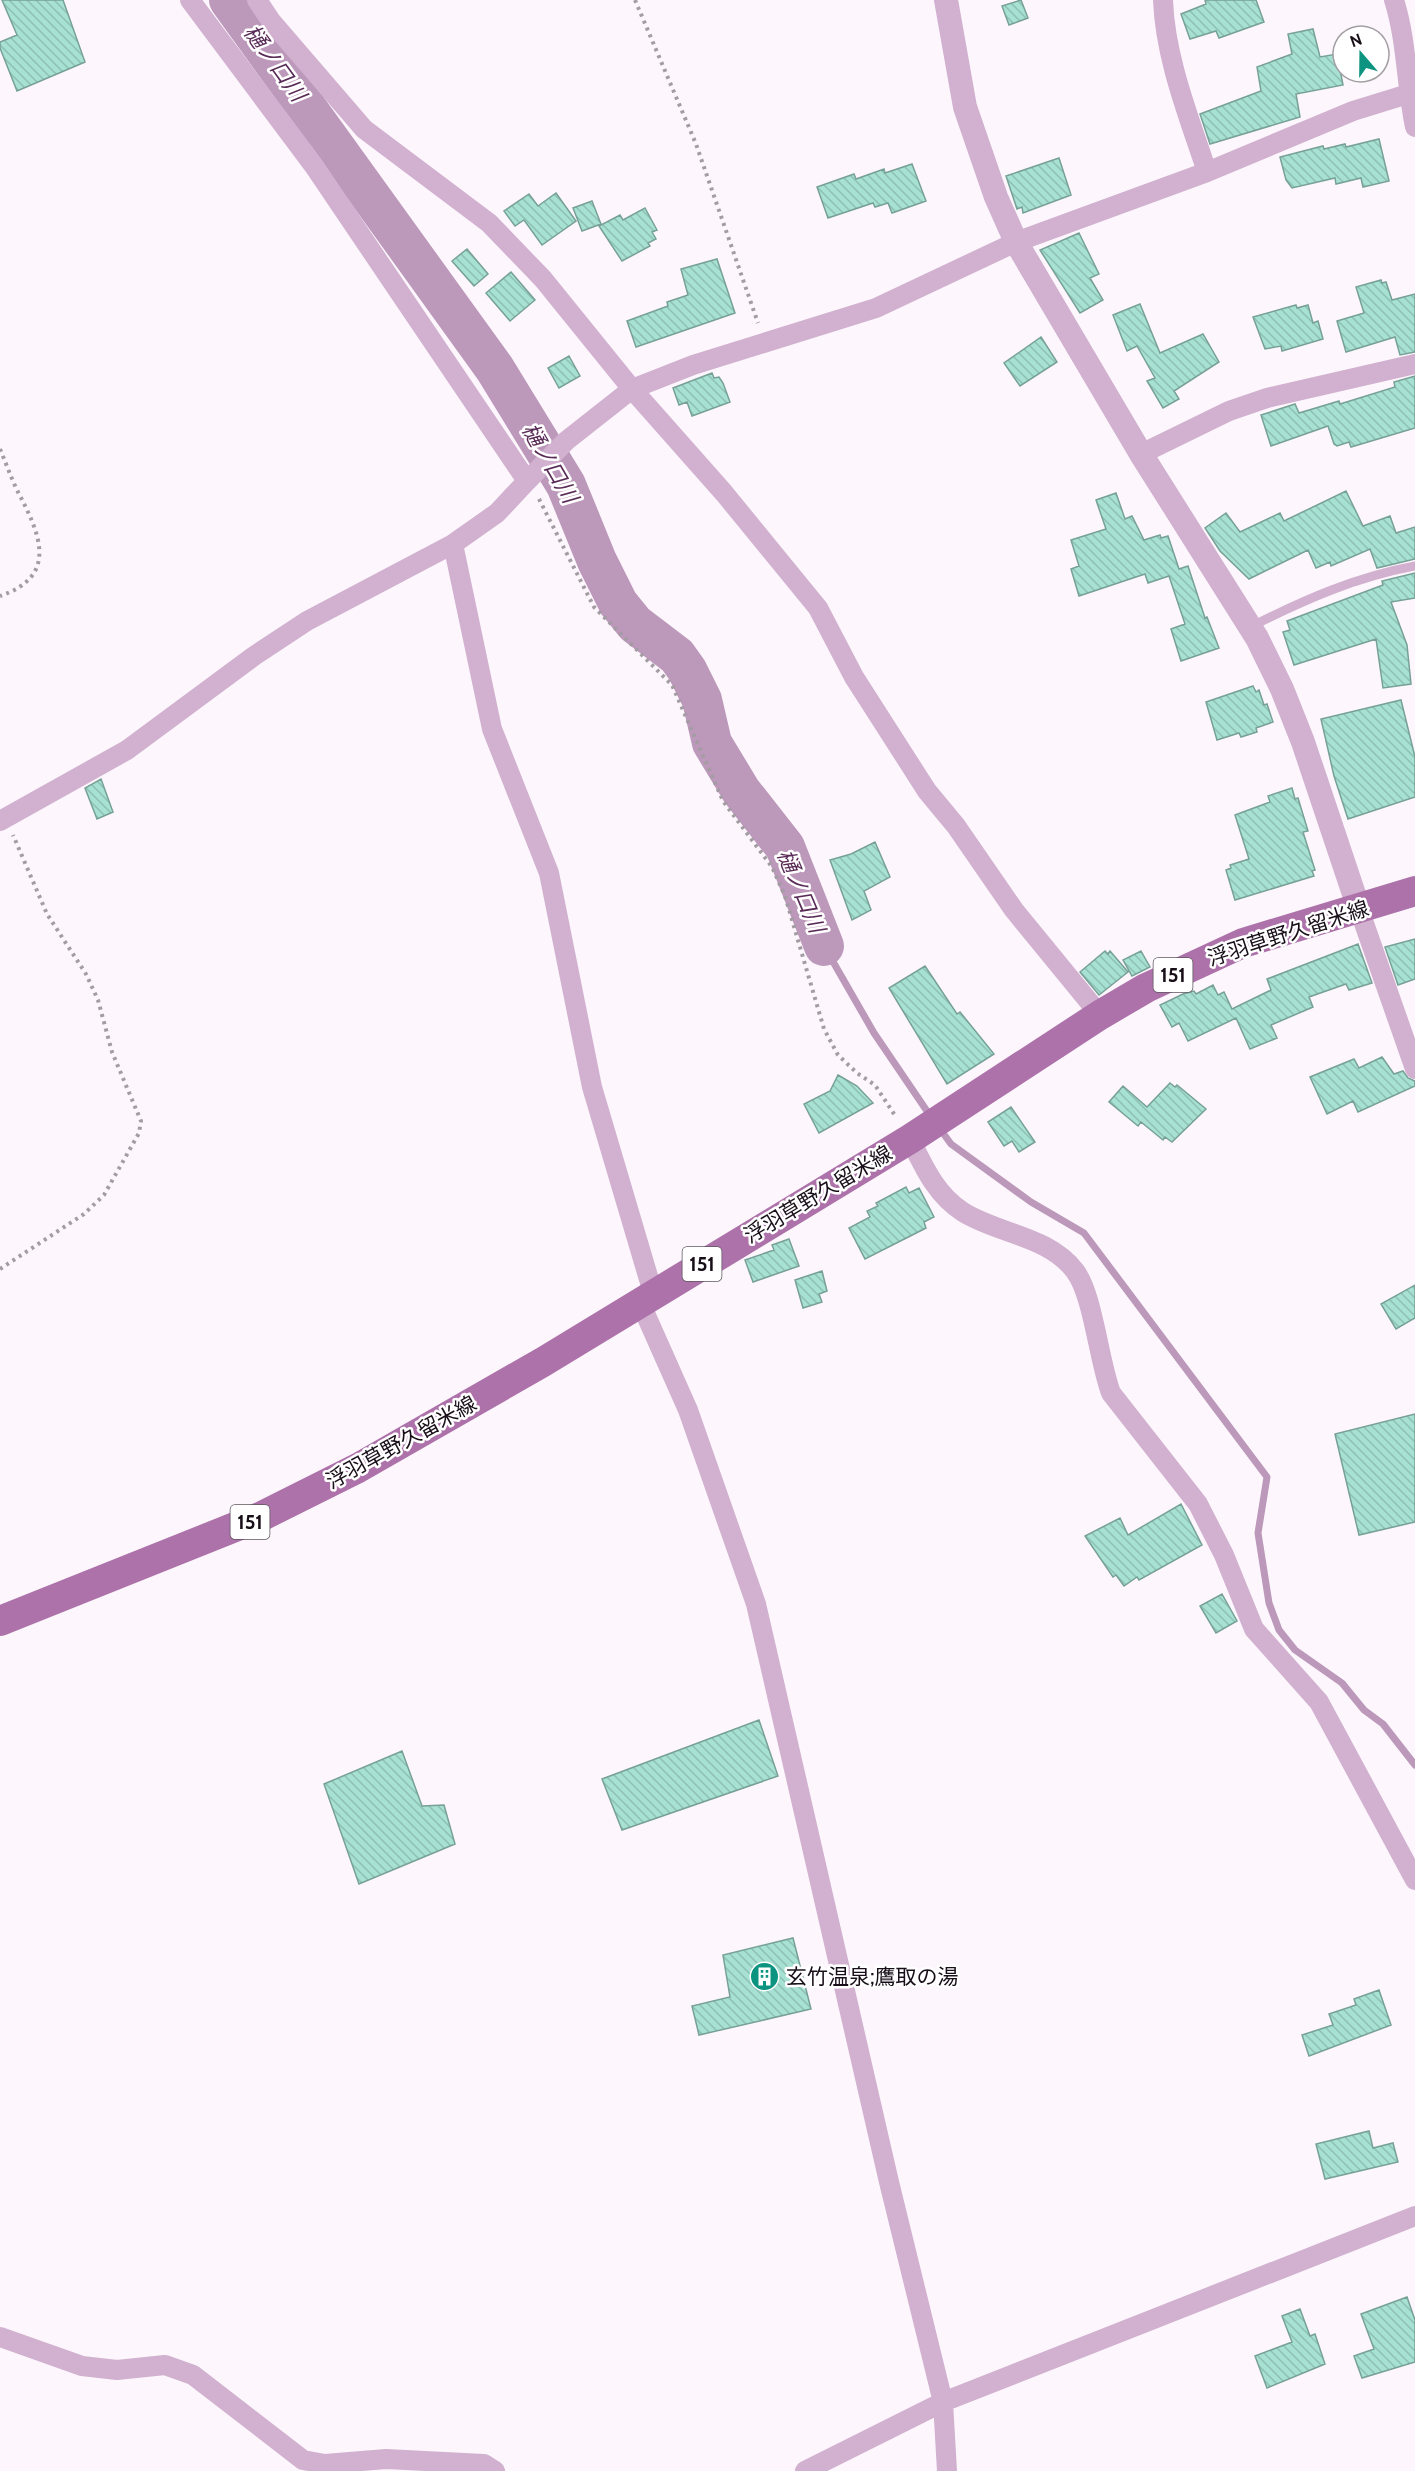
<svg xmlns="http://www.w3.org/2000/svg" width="1415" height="2471" font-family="Cabin,'Noto Sans JP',sans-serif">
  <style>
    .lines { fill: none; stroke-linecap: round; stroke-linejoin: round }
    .stream { stroke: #bc98ba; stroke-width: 7 }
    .river { stroke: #bc98ba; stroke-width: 40 }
    .building { fill: url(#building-back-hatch); stroke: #77a096; stroke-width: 1.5 }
    .path { stroke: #a39ca3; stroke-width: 4; stroke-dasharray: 3 4.5; stroke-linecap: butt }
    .service { stroke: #d1b1cf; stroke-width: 9 }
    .minor { stroke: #d1b1cf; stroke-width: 20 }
    .tertiary { stroke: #d1b1cf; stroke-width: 24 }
    .primary { stroke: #ad72aa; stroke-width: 30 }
    .labels { text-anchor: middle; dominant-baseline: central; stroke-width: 5; stroke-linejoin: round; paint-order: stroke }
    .shield { fill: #fff; stroke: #5d575d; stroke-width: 1.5 }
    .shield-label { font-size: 20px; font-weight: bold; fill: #180f18 }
    .street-label { font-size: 21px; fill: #180f18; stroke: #fff }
    .poi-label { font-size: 21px; fill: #180f18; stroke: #fff; text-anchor: start }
    .water-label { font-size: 22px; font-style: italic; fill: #592b57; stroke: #fff }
  </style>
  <defs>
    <pattern id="building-back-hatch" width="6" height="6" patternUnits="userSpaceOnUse" patternTransform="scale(1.5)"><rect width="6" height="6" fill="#a6e1d3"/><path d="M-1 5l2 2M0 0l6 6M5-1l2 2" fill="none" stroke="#8ec0b4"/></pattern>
  </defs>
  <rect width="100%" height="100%" fill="#fdf7fd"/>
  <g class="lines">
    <path class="stream" d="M824 946 874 1033 931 1117
      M940 1129 951 1144 1031 1202 1084 1233 1267 1477 1258 1533 1269 1603 1279 1630 1295 1650 1342 1683 1364 1710 1383 1724 1415 1765"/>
    <path class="river" d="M229 0 495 369 566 485 597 561 618 603 635 624 677 656 687 670 702 700 712 743 741 791 785 847 824 946"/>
  </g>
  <path class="building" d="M2 0H63L85 62 17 91 0 48V42L17 35Z
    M1021 0 1028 18 1009 25 1002 6Z
    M1205 0H1256L1264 22 1219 38 1216 31 1190 39 1181 14 1206 4Z
    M1313 29 1320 57 1337 54 1343 85 1296 94 1300 117 1210 144 1200 114 1261 91 1257 67 1292 54 1288 34Z
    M1379 139 1389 181 1363 187 1361 178 1336 184 1335 178 1292 188 1286 180 1280 157 1323 146 1324 149 1345 144 1346 147Z
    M1059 158 1071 195 1023 213 1022 207 1017 209 1006 176Z
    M912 164 926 201 892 213 888 203 875 207 873 203 828 218 817 187 854 174 856 179 884 169 885 173Z
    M556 193 576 221 542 245 524 220 515 226 504 211 529 194 538 206Z
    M592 201 601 224 582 231 573 208Z
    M645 208 657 230 652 232 656 239 648 243 650 246 622 261 599 226 620 215 623 220Z
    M1079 233 1099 274 1090 278 1103 300 1080 313 1040 250Z
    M467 249 488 274 474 286 452 261Z
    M717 259 735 313 636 347 627 321 668 306 667 302 688 295 681 269Z
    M511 272 535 300 510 321 486 293Z
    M1381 280 1382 283 1386 282 1392 300 1415 294V352L1400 355 1395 337 1346 352 1337 321 1364 313 1356 287Z
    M1140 304 1160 353 1203 334 1219 362 1174 391 1179 399 1163 408 1147 381 1155 378 1137 346 1127 351 1113 315Z
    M1296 305 1297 308 1308 305 1313 323 1318 321 1323 339 1282 351 1281 346 1265 349 1253 317Z
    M1041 337 1057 362 1020 386 1004 363Z
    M569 356 580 376 559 388 548 368Z
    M712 373 714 378 719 377 723 383 730 402 692 416 687 402 679 405 673 388Z
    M1415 376V428L1351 447 1349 442 1337 446 1334 444 1328 426 1271 446 1261 415 1295 404 1299 413 1339 401 1340 404 1395 387 1394 382Z
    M1346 491 1363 526 1390 516 1396 533 1415 527V559L1377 568 1370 549 1331 566 1330 562 1316 568 1308 550 1249 579 1220 551 1205 528 1226 513 1240 532 1280 513 1284 521Z
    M1116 493 1125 519 1132 516 1144 540 1160 535 1161 538 1168 536 1179 569 1188 566 1205 618 1207 617 1219 648 1181 661 1171 629 1185 624 1169 576 1148 583 1145 574 1079 596 1071 569 1079 566 1071 540 1106 529 1096 500Z
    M1415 573V598L1391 602 1407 645 1411 684 1383 688 1376 639 1294 665 1283 632 1290 630 1287 621 1383 585 1382 581Z
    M1253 686 1256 692 1259 690 1264 705 1267 704 1273 722 1256 728 1257 732 1241 737 1239 733 1217 740 1206 702Z
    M1401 700 1415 757V797L1348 819 1334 776 1321 719Z
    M101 779 113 812 97 819 85 788Z
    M1292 788 1295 799 1298 798 1308 831 1303 832 1315 870 1312 871 1314 876 1235 900 1226 870 1231 868 1230 865 1249 859 1235 815 1270 802 1268 796Z
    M875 842 890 877 864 891 871 910 852 920 830 860 851 854Z
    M1415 939V979L1398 985 1385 947Z
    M1358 944 1372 983 1349 990 1346 984 1309 997 1313 1007 1271 1025 1277 1038 1250 1049 1236 1018 1188 1041 1179 1023 1172 1027 1160 1005 1183 994 1194 991 1196 994 1213 985 1218 995 1224 992 1232 1009 1271 990 1267 979Z
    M1105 951 1108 954 1110 951 1128 972 1099 995 1080 972Z
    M1141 951 1150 967 1132 976 1123 960Z
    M925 966 957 1014 960 1012 994 1054 947 1084 889 988Z
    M1382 1057 1394 1074 1403 1071 1408 1078 1415 1081V1086L1358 1112 1353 1101 1327 1114 1310 1077 1354 1059 1359 1068Z
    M838 1075 857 1086 873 1103 819 1133 804 1104 830 1091Z
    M1170 1083 1175 1087 1177 1085 1206 1109 1172 1142 1165 1137 1163 1140 1141 1122 1138 1126 1109 1102 1123 1086 1147 1107Z
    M1011 1107 1035 1142 1019 1152 1012 1141 1004 1146 988 1122Z
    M906 1187 909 1193 919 1188 934 1217 924 1222 926 1228 865 1259 849 1228 870 1217 867 1211 878 1206 876 1203Z
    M789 1239 799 1266 753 1282 745 1260 774 1250 772 1245Z
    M822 1271 827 1291 819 1294 822 1302 803 1308 795 1280Z
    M1415 1285V1318L1396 1329 1381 1304Z
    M1415 1414V1522L1359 1535 1335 1434Z
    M1181 1504 1202 1545 1139 1580 1137 1577 1124 1586 1116 1575 1113 1577 1085 1536 1120 1518 1128 1535Z
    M1222 1594 1237 1621 1216 1633 1200 1606Z
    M759 1720 778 1776 622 1830 602 1779Z
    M402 1751 422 1806 444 1805 455 1844 359 1884 324 1784Z
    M793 1938 811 2009 699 2035 692 2006 730 1997 723 1955Z
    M1379 1990 1391 2025 1309 2056 1302 2035 1333 2025 1329 2014 1356 2005 1354 1999Z
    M1369 2131 1373 2148 1393 2143 1398 2162 1325 2179 1316 2144Z
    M1407 2297 1415 2320V2362L1362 2378 1354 2356 1374 2349 1361 2314Z
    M1300 2309 1310 2336 1315 2334 1325 2364 1267 2388 1255 2356 1292 2342 1282 2316Z"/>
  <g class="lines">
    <path class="path" d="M635 0 696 144 758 323
      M0 449C6 463 11 478 18 492 40 534 59 576 0 596
      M539 499 594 607 672 685 723 801 772 867 785 896 824 1029 838 1055 857 1073 875 1085 896 1117
      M0 1269 84 1214 104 1195 139 1133 141 1121 112 1052 98 1000 86 974 47 914 13 835"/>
    <path class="service" d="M1252 626C1306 599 1356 577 1415 566"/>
    <path class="minor" d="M257 0 271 21 364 129 489 223 543 279 632 389 724 493 818 608 854 677 927 791 956 826 1014 910 1100 1015
      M1163 0C1165 58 1189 117 1207 172
      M1394 0C1407 41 1406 84 1415 127
      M1141 454 1229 411 1267 398 1415 364
      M527 481 566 441 632 389 693 365 876 308 1016 242 1207 172 1353 111 1408 94
      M453 544 492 729 549 873 592 1087 653 1293
      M0 821 127 750 254 656 307 621 453 544 497 513 527 481 314 166 190 0
      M1359 909 1415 1069
      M910 1139C924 1167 936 1195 963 1212 998 1234 1049 1236 1075 1271 1093 1294 1099 1362 1111 1393L1198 1504 1224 1555 1254 1629 1319 1702 1415 1880
      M640 1302 688 1410 756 1604 889 2182 943 2402 947 2471
      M0 2337 82 2366 117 2370 165 2365 193 2375 303 2460 325 2464 386 2459 484 2464 495 2471
      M805 2471 943 2402 1415 2216"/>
    <path class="tertiary" d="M946 0 965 107 996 197 1016 242 1141 454 1257 638 1282 689 1303 742 1359 909"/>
    <path class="primary" d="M0 1621 260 1517 358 1468 543 1362 910 1139 1100 1015 1146 988 1243 943 1415 891"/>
  </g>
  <defs>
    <symbol id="building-disc" viewBox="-11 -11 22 22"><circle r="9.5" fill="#0c9480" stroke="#fff"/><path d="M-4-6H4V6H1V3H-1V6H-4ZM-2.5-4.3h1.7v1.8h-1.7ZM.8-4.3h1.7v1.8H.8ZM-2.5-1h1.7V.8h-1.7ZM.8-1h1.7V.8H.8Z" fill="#fff"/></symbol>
  </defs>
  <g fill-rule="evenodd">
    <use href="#building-disc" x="748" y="1960" width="33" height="33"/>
  </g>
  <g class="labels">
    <g class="shield">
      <rect x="1153.5" y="958" width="39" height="34" rx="4.5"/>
      <rect x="682.5" y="1247" width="39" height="34" rx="4.5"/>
      <rect x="230.5" y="1505" width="39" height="34" rx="4.5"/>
    </g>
    <g class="shield-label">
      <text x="1173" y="975">151</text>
      <text x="702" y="1264">151</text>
      <text x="250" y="1522">151</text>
    </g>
    <g class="street-label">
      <text transform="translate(1288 933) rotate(-18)">浮羽草野久留米線</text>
      <text transform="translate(818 1194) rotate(-31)">浮羽草野久留米線</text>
      <text transform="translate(401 1442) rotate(-29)">浮羽草野久留米線</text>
    </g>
    <g class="poi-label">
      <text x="786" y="1976">玄竹温泉;鷹取の湯</text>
    </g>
    <g class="water-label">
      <text transform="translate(275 63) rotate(54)">樋ノ口川</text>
      <text transform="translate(550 463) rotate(60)">樋ノ口川</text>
      <text transform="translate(801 891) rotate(67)">樋ノ口川</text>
    </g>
  </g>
  <g transform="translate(1361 54) rotate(340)"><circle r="28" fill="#ffffff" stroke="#a39fa3" stroke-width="1.5"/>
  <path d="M0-4.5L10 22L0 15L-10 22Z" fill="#0c9480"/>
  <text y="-9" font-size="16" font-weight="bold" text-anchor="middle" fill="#180f18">N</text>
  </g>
</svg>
